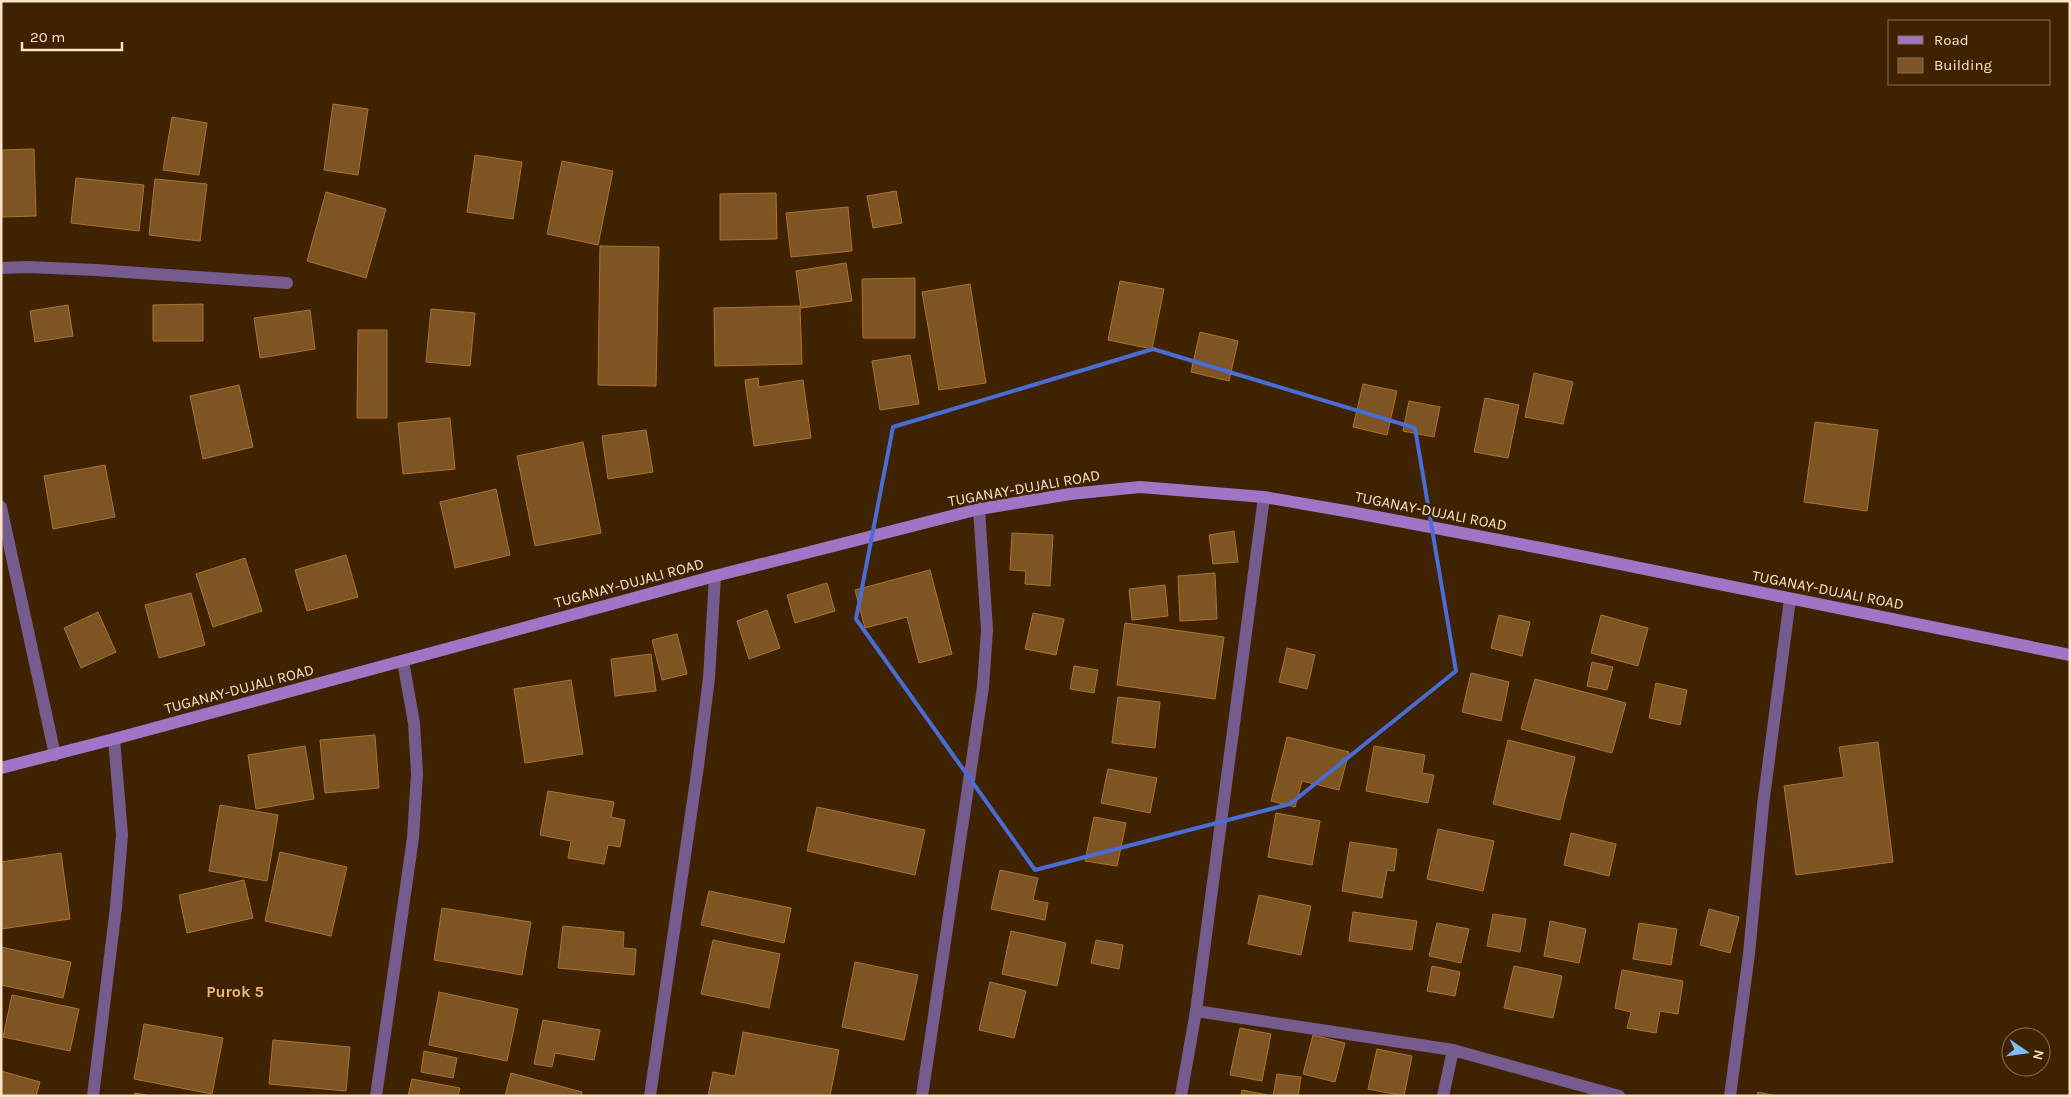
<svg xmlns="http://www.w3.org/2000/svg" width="2071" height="1097" font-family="Karla,sans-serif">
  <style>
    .building { fill: #7e5422; stroke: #ab7431 }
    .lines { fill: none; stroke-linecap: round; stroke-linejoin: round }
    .street { stroke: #765b8e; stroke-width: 12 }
    .secondary { stroke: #a175c6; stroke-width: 12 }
    .marked { fill: none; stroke: #4a6cd5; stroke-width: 4; stroke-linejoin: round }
    .labels { text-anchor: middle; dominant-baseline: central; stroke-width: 5; stroke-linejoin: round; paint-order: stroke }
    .street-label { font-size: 15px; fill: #fce3ca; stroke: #3f2300 }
    .neighbourhood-label { font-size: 16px; font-weight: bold; fill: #f0b573; stroke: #3f2300 }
  </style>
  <rect width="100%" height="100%" fill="#3f2300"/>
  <path class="building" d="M333 104 368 109 358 175 324 170Z
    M172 117 207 123 199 175 163 170Z
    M34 149 36 216 1 217V150Z
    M475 155 522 162 513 219 467 212Z
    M562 161 613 171 598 245 547 234Z
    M76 178 144 185 139 231 71 223Z
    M155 179 207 184 200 241 149 235Z
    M896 191 902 223 873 228 867 196Z
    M326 192 386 209 366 278 307 261Z
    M776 193 777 239 720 240V194Z
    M848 207 852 251 791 257 786 213Z
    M600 246 659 247 656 386 598 385Z
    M846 263 852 301 801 308 796 271Z
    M915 278V338H863L862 279Z
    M1120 281 1164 289 1152 349 1108 340Z
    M970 284 986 383 939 390 922 292Z
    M203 304V341H153V305Z
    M68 305 73 336 35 342 30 311Z
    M800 306 802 364 715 366 714 308Z
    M431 309 475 313 470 366 426 362Z
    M310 310 315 349 260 358 254 318Z
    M358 330H387V418H357Z
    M1200 332 1238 341 1229 381 1191 372Z
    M910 355 919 404 880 410 872 361Z
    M1534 373 1573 382 1563 424 1525 417Z
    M758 378 759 387 803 380 811 438 754 446 745 380Z
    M1363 384 1397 391 1387 435 1353 427Z
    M239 385 253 447 203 459 190 396Z
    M1485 398 1519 405 1508 458 1474 452Z
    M1409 401 1440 407 1434 437 1403 431Z
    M450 418 455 469 403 474 398 423Z
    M1815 422 1878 430 1867 511 1804 502Z
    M646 430 653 472 608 479 602 436Z
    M583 442 601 533 535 546 517 456Z
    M105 465 115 517 53 529 44 476Z
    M496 489 510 555 455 568 440 502Z
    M1234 531 1238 562 1213 564 1209 535Z
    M1012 533 1053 535 1050 586 1025 584 1026 571 1010 570Z
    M346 555 358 597 307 611 295 570Z
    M245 558 262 611 213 627 196 574Z
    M930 570 952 654 919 663 907 617 865 628 855 590Z
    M1215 573 1217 619 1180 621 1178 576Z
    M827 583 835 611 795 623 787 595Z
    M1165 585 1168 616 1132 620 1129 589Z
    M191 593 205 645 159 658 145 605Z
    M767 610 780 648 749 659 737 621Z
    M98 612 116 652 81 668 64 628Z
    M1033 613 1064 619 1056 655 1025 649Z
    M1499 615 1530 622 1522 656 1491 648Z
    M1601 615 1648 628 1638 666 1591 653Z
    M1125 623 1224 637 1215 699 1117 685Z
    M677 634 687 674 662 680 652 640Z
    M1287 648 1315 655 1307 689 1279 682Z
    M651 654 656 691 615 696 611 659Z
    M1592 662 1613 667 1607 690 1587 686Z
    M1074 666 1098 670 1094 693 1070 689Z
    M1471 673 1509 682 1501 721 1462 712Z
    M1535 679 1626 703 1612 753 1521 729Z
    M571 680 583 754 525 763 514 689Z
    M1656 683 1687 690 1680 725 1649 718Z
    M1118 697 1160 702 1155 748 1112 743Z
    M375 735 379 788 325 793 320 740Z
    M1287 737 1349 752 1339 790 1302 781 1295 807 1271 801Z
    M1508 740 1575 757 1560 820 1493 804Z
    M1878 742 1893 862 1796 875 1784 786 1844 777 1839 747Z
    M305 746 314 799 256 809 248 755Z
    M1374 746 1425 755 1422 773 1434 775 1428 803 1366 791Z
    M1108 769 1157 778 1150 813 1101 803Z
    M548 791 614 802 611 817 625 820 620 847 608 845 604 864 568 858 571 841 540 835Z
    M220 805 278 815 267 881 209 871Z
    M817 807 925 830 915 875 807 851Z
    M1276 813 1320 821 1312 865 1268 857Z
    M1094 817 1126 823 1117 866 1085 861Z
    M1438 829 1494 841 1483 891 1427 879Z
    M1571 833 1616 844 1609 876 1564 865Z
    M1350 842 1397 849 1394 871 1387 870 1382 898 1342 891Z
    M280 852 347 867 331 936 265 921Z
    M61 853 70 919 1 929V862Z
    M1000 870 1038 878 1033 900 1048 903 1045 920 991 909Z
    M244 880 253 918 187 933 179 895Z
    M709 891 791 908 784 943 701 925Z
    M1259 895 1311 906 1301 955 1248 944Z
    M442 908 531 922 522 975 434 960Z
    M1709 909 1739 917 1730 953 1700 945Z
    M1353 912 1417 921 1412 950 1349 941Z
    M1493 914 1526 919 1520 952 1487 946Z
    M1550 921 1586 929 1579 963 1544 956Z
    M1437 923 1469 929 1461 963 1429 956Z
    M1639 923 1677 929 1671 965 1633 959Z
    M563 926 624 932 623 948 636 949 634 975 558 968Z
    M1011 931 1066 943 1057 986 1002 974Z
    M713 940 780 954 769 1008 701 994Z
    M1096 940 1123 945 1119 969 1091 963Z
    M1 947 71 962 63 998 1 985Z
    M855 962 918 975 904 1040 842 1027Z
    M1432 966 1460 972 1455 996 1427 991Z
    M1514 966 1562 976 1553 1018 1504 1008Z
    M1622 970 1683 981 1678 1014 1660 1011 1656 1033 1627 1028 1631 1012 1615 1008Z
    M990 982 1026 991 1014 1038 979 1030Z
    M439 992 518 1009 507 1061 429 1045Z
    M12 995 79 1009 70 1051 3 1037Z
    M543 1020 600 1030 594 1060 555 1053 552 1067 534 1064Z
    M144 1024 223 1038 212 1094 134 1079Z
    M1240 1028 1271 1034 1262 1081 1230 1075Z
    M743 1032 839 1050 830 1096H708L713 1072 735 1076Z
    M1313 1035 1345 1043 1335 1082 1303 1074Z
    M273 1040 350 1047 346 1091 269 1084Z
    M1377 1049 1412 1056 1404 1096 1368 1089Z
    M424 1051 457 1058 453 1078 421 1072Z
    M1 1071 40 1082 36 1096H1Z
    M511 1073 582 1092 581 1096H505Z
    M1277 1074 1301 1077 1298 1096H1273Z
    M412 1079 460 1088 458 1096H408Z
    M1242 1090 1268 1095V1096H1241Z
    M1758 1092 1776 1096H1757Z
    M135 1093 151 1096H134Z"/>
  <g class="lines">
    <path class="street" d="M1 268 28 267 96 270 287 283
      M1 507 55 755
      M1196 1011 1453 1050 1443 1096
      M1453 1050 1619 1096
      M93 1096 116 907 122 835 114 739
      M376 1096 413 838 417 774 414 723 403 661
      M650 1096 698 766 709 678 715 576
      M922 1096 983 687 987 630 979 509
      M1181 1096 1196 1011 1264 497
      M1730 1096 1749 954 1763 805 1790 599"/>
    <path class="secondary" d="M1 768 114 739 715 576 979 509 1070 494 1140 487 1264 497 1351 512 1546 549 2070 655"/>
  </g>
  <path class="marked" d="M1153 349 1415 428 1456 671 1290 804 1035 870 856 619 893 427Z"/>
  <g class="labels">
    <g class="street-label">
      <text transform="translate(1024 488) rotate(-10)">TUGANAY-DUJALI ROAD</text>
      <text transform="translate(1431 511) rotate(11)">TUGANAY-DUJALI ROAD</text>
      <text transform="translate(629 583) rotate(-15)">TUGANAY-DUJALI ROAD</text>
      <text transform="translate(1828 590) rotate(11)">TUGANAY-DUJALI ROAD</text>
      <text transform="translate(239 689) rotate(-15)">TUGANAY-DUJALI ROAD</text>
    </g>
    <g class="neighbourhood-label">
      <text x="235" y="991">Purok 5</text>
    </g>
  </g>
  <rect width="2071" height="1097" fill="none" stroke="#fce3ca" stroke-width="5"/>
  <rect x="1888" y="20" width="162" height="65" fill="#3f2300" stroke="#8b7051"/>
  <rect x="1898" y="36" width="25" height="8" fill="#a175c6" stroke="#8b7051"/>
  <text x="1934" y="45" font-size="15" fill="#fce3ca">Road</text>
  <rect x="1898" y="58" width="25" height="15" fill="#7e5422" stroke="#8b7051"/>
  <text x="1934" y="70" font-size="15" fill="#fce3ca">Building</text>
  <g transform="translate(2026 1052) rotate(103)"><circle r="24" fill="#3f2300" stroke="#8b7051"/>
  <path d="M0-4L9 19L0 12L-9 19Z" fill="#7ebdf9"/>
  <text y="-8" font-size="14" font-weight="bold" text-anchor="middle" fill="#fce3ca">N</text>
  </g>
  <path d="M22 42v8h100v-8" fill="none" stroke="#fce3ca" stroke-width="2.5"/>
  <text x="30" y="42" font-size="15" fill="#fce3ca" stroke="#3f2300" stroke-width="4" paint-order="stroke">20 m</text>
</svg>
